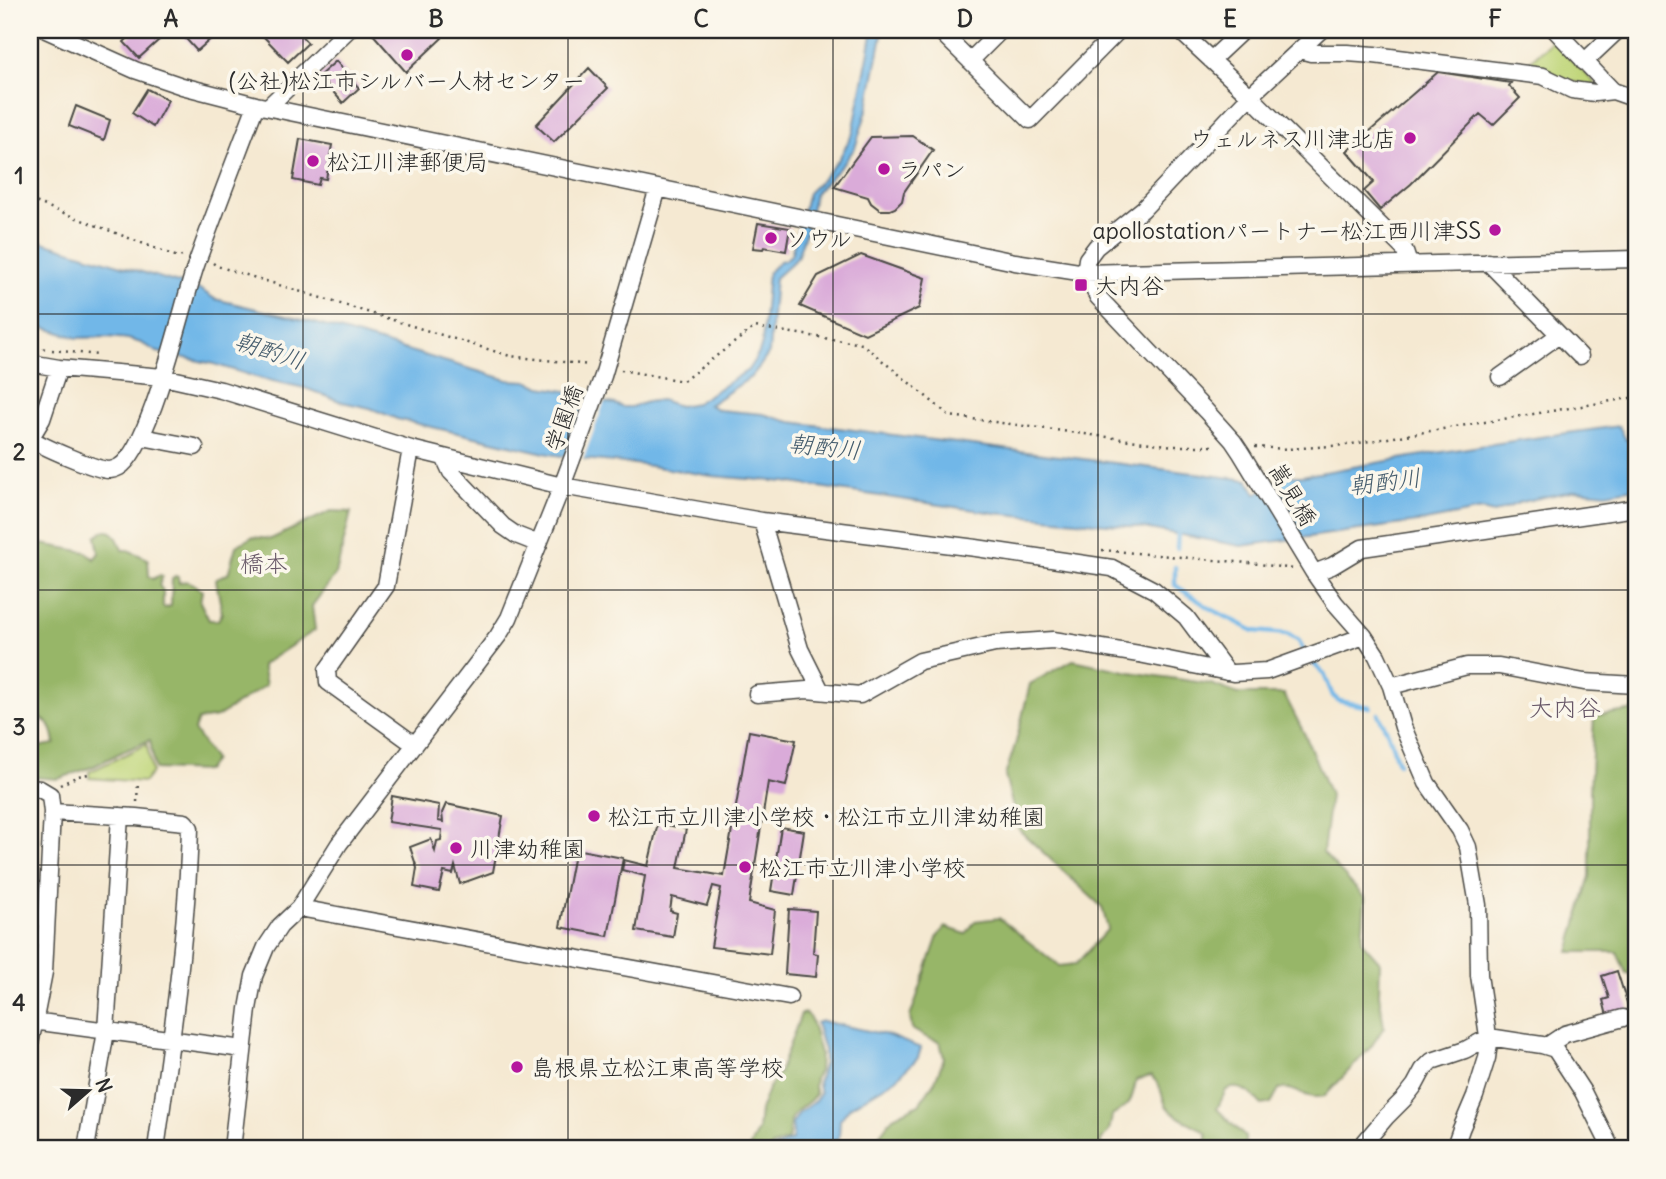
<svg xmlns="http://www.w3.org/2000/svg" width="1666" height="1179" font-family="Delius,'Klee One',sans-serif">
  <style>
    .green { fill: #bfd578; stroke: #758052; stroke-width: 2 }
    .forest { fill: #97b668; stroke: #61704a; stroke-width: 2 }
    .water { fill: #71b7e8; stroke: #4e718a; stroke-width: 2 }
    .pier { fill: #f5e9d2 }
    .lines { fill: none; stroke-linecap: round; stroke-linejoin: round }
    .stream { stroke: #71b7e8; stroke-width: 4.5 }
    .building { fill: #daabd9 }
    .minor-casing { stroke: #494844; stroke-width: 19 }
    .path { stroke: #494844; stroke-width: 2.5; stroke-dasharray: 2 5; stroke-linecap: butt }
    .minor { stroke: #fff; stroke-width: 16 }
    .grid { fill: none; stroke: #2b2b2b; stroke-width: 2; stroke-opacity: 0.55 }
    .poi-dot { fill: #b5179e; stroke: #fbf7ec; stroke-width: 2.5 }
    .labels { text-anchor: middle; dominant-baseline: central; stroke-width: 7; stroke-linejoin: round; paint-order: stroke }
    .poi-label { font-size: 23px; fill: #2b2b2b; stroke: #fbf7ec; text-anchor: start }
    .street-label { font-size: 23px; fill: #2b2b2b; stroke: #fbf7ec }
    .water-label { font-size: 24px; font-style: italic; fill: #445c6d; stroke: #fbf7ec }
    .neighbourhood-label { font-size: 24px; fill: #685868; stroke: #fbf7ec }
    .neatline { fill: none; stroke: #2b2b2b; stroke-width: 2.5 }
    .grid-label { font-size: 23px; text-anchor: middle; font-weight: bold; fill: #2b2b2b }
  </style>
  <rect width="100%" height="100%" fill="#fbf7ec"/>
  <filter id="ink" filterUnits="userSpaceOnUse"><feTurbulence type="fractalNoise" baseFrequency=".0143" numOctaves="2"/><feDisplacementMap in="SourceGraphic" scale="14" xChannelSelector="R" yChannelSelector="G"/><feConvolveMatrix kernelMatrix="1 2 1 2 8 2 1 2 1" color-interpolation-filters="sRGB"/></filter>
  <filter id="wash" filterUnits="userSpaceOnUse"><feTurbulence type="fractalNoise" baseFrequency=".00686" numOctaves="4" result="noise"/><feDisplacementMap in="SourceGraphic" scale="28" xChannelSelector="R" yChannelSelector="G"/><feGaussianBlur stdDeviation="1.57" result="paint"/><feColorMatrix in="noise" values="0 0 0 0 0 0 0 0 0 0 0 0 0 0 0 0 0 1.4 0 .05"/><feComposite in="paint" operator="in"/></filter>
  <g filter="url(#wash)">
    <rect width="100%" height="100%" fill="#f5e9d2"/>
    <path class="green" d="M1553 40 1594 82 1596 87 1588 86 1523 68Z
      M147 744 152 772 144 782 89 778V772Z"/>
    <path class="forest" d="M331 511 351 512 336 574 312 606 315 630 262 665 266 685 217 717 198 720 194 730 214 760 206 771 155 769 150 740 122 752 92 767 58 779 30 777V748L55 744C53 723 46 722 30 710V608L35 603 39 587 30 576V542L86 552 94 559 99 553 96 536C111 524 117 535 122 550H128L148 559 149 576 153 579 160 575 163 576 159 585 163 591V607L165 608 171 606 172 579 175 576 178 577 179 583C189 579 195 584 202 591L200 602 209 620H218L222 613 216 580 221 576 228 574 236 546 252 537 271 539Z
      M1073 660 1130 672 1211 684 1238 694H1284L1306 737 1330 795 1323 853 1365 898 1362 942 1380 962 1379 994 1384 1027 1371 1047 1325 1096C1305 1101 1297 1086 1279 1089L1271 1103 1262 1105C1252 1094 1241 1083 1226 1090L1217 1109 1245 1137V1149H1217L1207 1144V1134C1196 1123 1176 1120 1167 1107 1160 1095 1164 1088 1151 1076L1136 1080C1132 1102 1131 1104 1112 1116L1109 1131 1101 1141V1148L1109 1149H869L893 1117 919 1104 935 1081 944 1058 940 1042 928 1038 912 1029 910 1017 938 936 945 927 966 934 975 921 999 918 1059 966 1076 964 1108 929 1102 907 1019 830 1005 776 1016 742 1030 684Z
      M1636 710V975L1626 973 1617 952H1569L1590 876V791L1594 716Z
      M805 1013 809 1016 811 1020 820 1053 819 1071 815 1078 814 1087 816 1094C809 1104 798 1107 792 1118 788 1124 790 1133 788 1140L772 1146 770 1149H750V1146L758 1130 760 1111 768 1089 779 1073 801 1014Z"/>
    <path class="water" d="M873 30H883L868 107 855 148 842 165 815 193 806 231 797 258 775 278 769 353 760 366 751 377 709 405 719 410 763 414 791 422C943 442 1096 460 1248 480L1256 494 1285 476H1302C1407 457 1513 440 1619 426L1626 440 1636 437V488L1606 493 1576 490 1521 502 1494 513 1482 510 1425 521 1241 546 1138 527 995 513 785 482 712 476 644 465 583 459 549 454 397 419 370 408 342 402 305 388 259 378 214 364 157 352 141 343 128 339 108 337 77 338 30 323V238L201 290 215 299 315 323 508 380 527 381 541 387 566 391 585 399 615 404 622 407H631L647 402 661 400 679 406 696 403 748 370 759 353 762 343 768 273 780 261 785 260 791 255 808 193 821 180 839 159 853 133Z
      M822 1021 887 1035 921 1048 918 1058 896 1079 850 1107 840 1120 839 1137 835 1142 829 1144 824 1149H773L792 1140 793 1135 792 1124 799 1113 815 1101 820 1094 818 1083 824 1063V1050L816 1023Z"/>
    <path class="pier" d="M588 396 606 398 582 463 564 460Z"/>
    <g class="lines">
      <path class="stream" d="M1177 548 1178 532
        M1175 567V585L1211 609 1254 631 1287 634 1299 641 1303 650
        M1310 660 1324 674 1333 696 1339 701 1370 707
        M1378 714 1388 733 1398 763"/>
    </g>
    <g id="blocks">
      <path class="building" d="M136 30H170L139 58 124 42Z
        M178 30H221L197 51Z
        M272 30H296L308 43 288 62 264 37Z
        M373 30H434L442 38 406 72 371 32Z
        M336 61 359 88 343 103 319 76Z
        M589 68 608 88 554 142 536 125Z
        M1438 72 1511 83 1509 86 1520 98 1493 125 1480 114 1411 184 1380 210 1364 191 1374 182 1347 151Z
        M147 89 168 100 153 127 132 113Z
        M76 106 110 120 104 140 69 126Z
        M913 136 933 150 904 192 902 201 895 208 890 210H880L871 203 868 197 834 187 871 137Z
        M300 139 332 145 326 179 320 178 318 185 293 180Z
        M758 223 790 228 786 251 764 247 763 249 753 248Z
        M861 255 925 278 919 308 865 334 800 306 818 276Z
        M749 731 796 740 786 786 768 782 749 903 775 910 770 954 711 947 721 888 713 886 707 906 672 897 670 911 677 913 673 937 636 931 645 876 622 870 624 860 648 866 658 823 686 829 678 868 724 876Z
        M392 796 439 805 438 821 443 822 442 813 446 804 503 816 493 872 460 884 455 866 453 874 444 872 439 892 414 887 417 868 410 847 431 839 435 851 437 841 441 840 442 830 388 822Z
        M781 827 804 831 794 895 771 891Z
        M575 849 623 858 608 936 560 927Z
        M789 909 816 911 813 953 818 954 816 977 785 974Z
        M1617 971 1629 1009 1607 1016 1603 1000 1609 998 1602 976Z"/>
    </g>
  </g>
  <g filter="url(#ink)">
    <use href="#blocks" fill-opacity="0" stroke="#494844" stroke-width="2"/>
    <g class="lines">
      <defs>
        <path id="minor" d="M46 30 135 70 182 86 256 105 1015 262 1085 273 1636 259
          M939 30 1030 120 1119 30
          M1179 30 1250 96 1404 249 1409 264
          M1321 30 1250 96 1143 209 1096 247 1087 259 1085 273 1098 297 1206 411 1233 441 1241 453 1314 573 1335 603 1364 636 1377 656 1391 686 1403 727 1427 783 1460 830 1468 847 1478 905 1479 975 1489 1043 1487 1058 1475 1096 1461 1129 1454 1149
          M1555 30 1613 91 1636 99
          M1300 50 1311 53H1347L1374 55 1543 76 1572 90 1595 93 1613 91
          M1211 60 1243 30
          M970 61 1001 30
          M1584 62 1618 30
          M268 107 348 30
          M1488 262 1580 356
          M30 363 59 368 163 377 221 390 411 449 562 486 762 521
          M1500 377 1559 335
          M142 437 195 447
          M30 438C41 446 96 470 109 470 113 470 115 469 119 467 151 448 182 305 196 265 215 211 236 158 256 105
          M30 439 42 419 59 368
          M411 449 386 586 327 670 328 682 415 745
          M444 457 451 472 503 526 516 535 539 544
          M1314 573 1332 566 1362 548 1636 508
          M1391 686 1467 666H1499L1584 682 1636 685
          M821 691 800 649 762 521 976 548 1112 568 1154 590 1186 617 1227 672
          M757 694 807 690 860 695 920 661 995 644 1053 640 1139 654 1233 673 1267 671 1364 636
          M30 788 40 789 50 795 52 812
          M299 908 789 997
          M33 1021 243 1049
          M30 1044 44 972 52 812 136 817 185 822 190 828C187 935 171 1043 156 1149
          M1547 1046 1565 1034 1623 1018
          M86 1149 106 1031 120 816
          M232 1149 248 1009 254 976 266 947 280 926 299 908 339 844 498 636 509 618 562 486 603 376 658 188
          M1359 1149 1386 1117 1404 1099 1415 1085 1423 1070 1432 1061 1465 1050 1489 1037 1542 1045 1555 1049 1583 1092 1608 1142 1610 1149"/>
      </defs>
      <use href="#minor" class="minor-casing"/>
      <path class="path" d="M30 200 178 257 182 256
        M213 263 217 266 510 356 590 365
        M30 343 45 349
        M52 350 98 355
        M621 370 683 381 755 327 862 344 950 416 1174 446H1217
        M1255 447 1287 449 1346 445 1636 397
        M1102 550 1259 564 1293 569
        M60 785 78 776 89 774
        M137 802 138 781"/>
      <use href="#minor" class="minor"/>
    </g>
  </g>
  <path class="grid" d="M303 30V1149M568 30V1149M833 30V1149M1098 30V1149M1363 30V1149M30 314H1636M30 590H1636M30 865H1636"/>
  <g class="poi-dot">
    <circle cx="407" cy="55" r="7"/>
    <circle cx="1410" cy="138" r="7"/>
    <circle cx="313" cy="161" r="7"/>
    <circle cx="884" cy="169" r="7"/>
    <circle cx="1495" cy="230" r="7"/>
    <circle cx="771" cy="238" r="7"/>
    <rect x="1074" y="278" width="14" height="14" rx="3.5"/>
    <circle cx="594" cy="816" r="7"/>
    <circle cx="456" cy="848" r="7"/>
    <circle cx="745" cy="867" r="7"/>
    <circle cx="517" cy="1067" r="7"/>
  </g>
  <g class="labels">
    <g class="poi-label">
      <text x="407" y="80" text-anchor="middle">(公社)松江市シルバー人材センター</text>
      <text x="1396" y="138" text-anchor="end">ウェルネス川津北店</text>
      <text x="327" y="161">松江川津郵便局</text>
      <text x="898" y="169">ラパン</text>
      <text x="1481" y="230" text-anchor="end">apollostationパートナー松江西川津SS</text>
      <text x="785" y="238">ソウル</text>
      <text x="1095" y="285">大内谷</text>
      <text x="608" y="816">松江市立川津小学校・松江市立川津幼稚園</text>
      <text x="470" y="848">川津幼稚園</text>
      <text x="759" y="867">松江市立川津小学校</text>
      <text x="531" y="1067">島根県立松江東高等学校</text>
    </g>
    <g class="street-label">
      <text transform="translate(563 418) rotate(-70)">学園橋</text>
      <text transform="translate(1293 494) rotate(59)">嵩見橋</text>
    </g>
    <g class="water-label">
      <text transform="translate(270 350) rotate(18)">朝酌川</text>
      <text transform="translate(825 446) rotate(6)">朝酌川</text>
      <text transform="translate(1385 481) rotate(-7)">朝酌川</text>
    </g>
    <g class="neighbourhood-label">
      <text x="264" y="563">橋本</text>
      <text x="1565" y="707">大内谷</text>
    </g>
  </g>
  <rect width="1666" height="1179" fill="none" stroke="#fbf7ec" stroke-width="77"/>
  <g transform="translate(88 1091) rotate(70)" stroke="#fbf7ec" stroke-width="5" paint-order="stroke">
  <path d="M0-5L12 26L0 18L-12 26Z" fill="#2b2b2b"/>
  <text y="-10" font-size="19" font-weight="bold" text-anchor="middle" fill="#2b2b2b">N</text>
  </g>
  <rect x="38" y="38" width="1590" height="1102" class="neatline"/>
  <g class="grid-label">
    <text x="171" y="27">A</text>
    <text x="436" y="27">B</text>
    <text x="701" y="27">C</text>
    <text x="965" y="27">D</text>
    <text x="1230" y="27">E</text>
    <text x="1495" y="27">F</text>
    <text x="19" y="184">1</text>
    <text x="19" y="460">2</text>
    <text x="19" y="735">3</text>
    <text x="19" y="1011">4</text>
  </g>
</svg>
